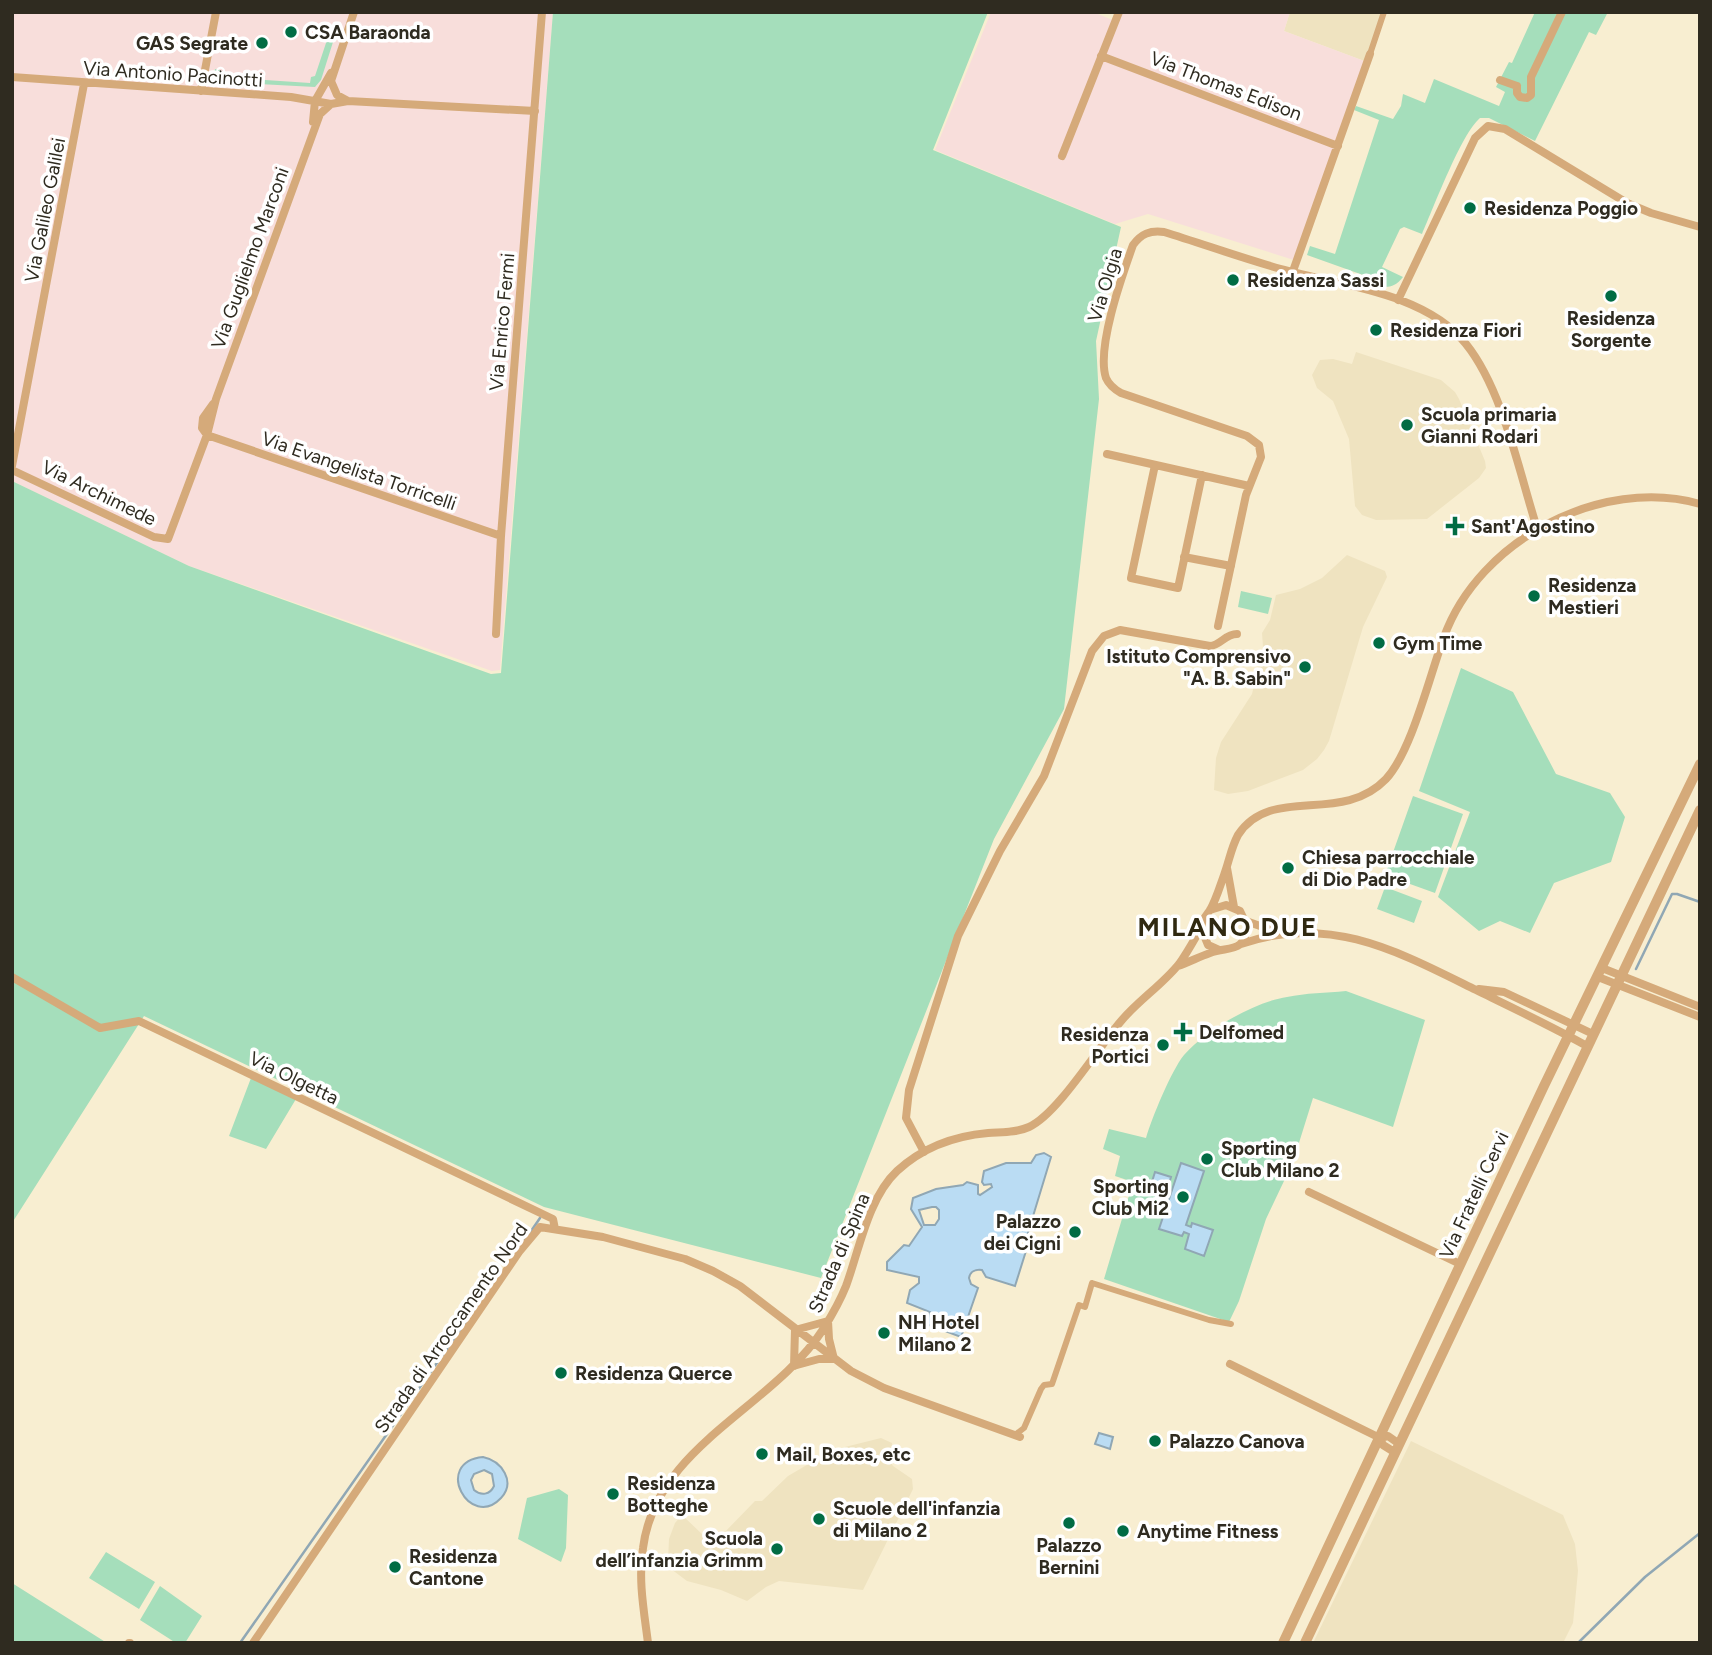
<svg xmlns="http://www.w3.org/2000/svg" width="1712" height="1655" font-family="Figtree,sans-serif">
  <style>
    .built { fill: #efe3c0 }
    .industrial { fill: #f8dedb }
    .green { fill: #a5debb }
    .water { fill: #badcf3; stroke: #90a7b4; stroke-width: 2; fill-rule: evenodd }
    .lines { fill: none; stroke-linecap: round; stroke-linejoin: round }
    .stream { stroke: #90a7b4; stroke-width: 2.5 }
    .pedestrian { stroke: #d5aa7a; stroke-width: 6 }
    .minor { stroke: #d5aa7a; stroke-width: 8 }
    .tertiary { stroke: #d5aa7a; stroke-width: 10 }
    .poi-dot { fill: #016c44; stroke: #fff; stroke-width: 2.5 }
    .labels { text-anchor: middle; dominant-baseline: central; stroke-width: 7; stroke-linejoin: round; paint-order: stroke }
    .poi-label { font-size: 19px; font-weight: bold; fill: #2f2b20; stroke: #fff; text-anchor: start }
    .street-label { font-size: 19px; fill: #2f2b20; stroke: #fff }
    .district-label { font-size: 26px; font-weight: bold; letter-spacing: 2px; fill: #302911; stroke: #fff }
  </style>
  <rect width="100%" height="100%" fill="#f8eed1"/>
  <path class="built" d="M1290 12H1384L1367 62 1284 31Z
    M1356 352 1441 380 1455 392 1459 399 1485 461 1486 468 1479 478 1427 519 1376 520 1362 515 1355 506 1349 439 1333 401 1317 388 1312 375 1320 360 1333 359 1352 364Z
    M1347 555 1385 571 1387 577 1363 627 1329 741 1324 750 1317 759 1303 770 1248 791 1228 794 1214 790 1216 758 1221 742 1252 694 1263 647 1262 633 1270 620 1276 595 1300 589 1322 578Z
    M881 1438 892 1443 890 1461 893 1466 912 1479 913 1489 863 1590 779 1581 766 1587 747 1601 721 1590 687 1581 671 1569 668 1561 669 1539 675 1523 682 1515 703 1535 716 1537 722 1535 755 1501H762L788 1476 817 1459 845 1447Z
    M1411 1441 1563 1515 1575 1544 1578 1571 1573 1623 1563 1643H1313Z"/>
  <path class="industrial" d="M12 12H553L500 670 492 671 189 566 12 481Z
    M991 12H1093L1115 21 1119 12H1290L1284 31 1367 62 1297 261 1148 214 1115 224 935 150Z"/>
  <path class="green" d="M553 12H988L933 150 1121 227 1096 341 1099 399 1064 709 994 839 821 1278 544 1207 144 1016 12 1223V481L189 566 491 674 501 673Z
    M1535 12H1608L1596 35 1589 32 1535 141 1489 118H1480C1461 134 1434 207 1422 234L1404 227 1400 229 1382 267 1403 277C1391 293 1378 286 1362 281L1363 275 1307 255 1310 246 1335 254 1379 120 1354 110 1356 106 1393 119 1401 106 1403 94 1425 103 1434 79 1499 106 1505 92 1496 87 1509 62 1512 63Z
    M330 38 333 42 321 80 315 87 221 82 214 76 215 69 220 70 219 77 310 83 311 77 315 76 327 40Z
    M1241 591 1272 598 1268 614 1238 607Z
    M1461 668 1513 692 1556 774 1610 793 1625 817 1611 862 1554 883 1530 933 1500 921 1479 931 1438 897 1470 812 1419 791Z
    M1413 796 1463 814 1435 893 1385 875Z
    M1385 887 1422 901 1414 923 1377 909Z
    M1346 991 1425 1020 1393 1127 1313 1098 1293 1162 1266 1219 1239 1301 1229 1322 1104 1279 1133 1182 1115 1176 1120 1156 1103 1149 1109 1129 1146 1138C1152 1118 1171 1071 1184 1055 1206 1030 1254 1002 1287 997 1306 993 1326 993 1346 991Z
    M251 1078 296 1099 266 1149 229 1136Z
    M559 1489 568 1495 566 1548 561 1562 518 1539 527 1498Z
    M106 1552 155 1582 139 1609 89 1578Z
    M12 1583 107 1643H12Z
    M160 1586 202 1616 185 1643H176L140 1620Z"/>
  <path class="water" d="M1044 1153 1051 1157 1027 1236 1020 1235 1016 1248 1026 1251 1015 1286 986 1277 982 1270C975 1269 970 1272 969 1278L971 1284 978 1288 961 1337 926 1324 930 1312 907 1303 910 1290 919 1283V1277L887 1270V1262L904 1245 909 1246 922 1227 911 1209 913 1198 936 1189 963 1185 967 1182 978 1185V1194L980 1195 992 1187 991 1184 984 1185 982 1182 984 1171 1006 1163H1031L1036 1155ZM932 1207H936L939 1210V1219L935 1225H924L919 1210Z
    M1181 1163 1204 1171 1186 1225 1191 1227 1192 1223 1213 1230 1204 1256 1185 1249 1189 1234 1184 1232 1182 1236 1159 1229Z
    M1155 1172 1171 1177 1166 1193 1150 1188Z
    M1099 1433 1113 1437 1110 1449 1095 1444Z
    M483 1457C502 1461 516 1482 501 1498 470 1531 432 1462 483 1457ZM484 1470 492 1474 494 1486C490 1495 481 1496 474 1490L471 1480 474 1474Z"/>
  <g class="lines">
    <path class="stream" d="M1636 969 1672 894H1677L1700 902
      M525 1240 540 1218
      M240 1643 498 1276
      M1578 1643 1645 1577 1700 1533"/>
    <path class="pedestrian" d="M1370 54 1384 12
      M1015 1435 1024 1428 1041 1389 1044 1385 1052 1384 1079 1305 1085 1307 1092 1283 1209 1320 1231 1324"/>
    <path class="minor" d="M1101 56 1338 146
      M12 77 291 97 331 104
      M1500 80 1517 86
      M1517 86V93L1520 97 1527 98 1531 95V77L1562 12
      M201 91 216 12
      M348 101 337 95 331 81 354 12
      M313 122 315 101 331 73
      M1062 156 1119 12
      M1293 271 1370 54
      M1398 300 1475 138 1488 126 1505 129 1627 203 1651 213 1700 227
      M207 435 501 536
      M207 435 202 428 203 418 213 404
      M1107 454 1249 486
      M1155 465 1131 578 1178 588 1202 475
      M12 466 84 84
      M12 470 154 537 168 539 207 435 216 399 320 114 331 104 348 101 535 111
      M1184 557 1231 566
      M1218 626 1246 495 1261 457 1259 445 1247 436 1121 393C1114 389 1109 385 1106 378 1096 348 1122 276 1133 245 1141 234 1150 230 1164 232 1203 244 1242 258 1281 269 1340 285 1426 293 1466 344 1503 390 1519 472 1537 528
      M496 634 501 536 542 12
      M1227 868 1234 907
      M1246 921 1280 933
      M1201 928 1208 945 1219 950
      M1241 944C1329 913 1399 952 1476 990 1513 1008 1551 1026 1587 1046
      M1178 966C1189 962 1199 957 1210 953 1228 946 1245 954 1247 926L1240 911 1226 905 1210 910
      M1602 968 1700 1007
      M12 977 100 1028 139 1021 553 1219 555 1229
      M1598 977 1700 1017
      M1479 989 1504 992 1593 1034
      M924 1152 906 1118 909 1090 958 936 1000 851 1044 776 1092 651 1104 636 1120 630 1210 646C1221 645 1225 634 1237 634
      M1309 1192 1460 1264
      M795 1330 828 1321 829 1339 834 1359H819L797 1365
      M1230 1364 1380 1438 1388 1436 1398 1443
      M794 1366 795 1330
      M1380 1438 1383 1445 1391 1450H1396
      M129 1643H130
      M253 1643 519 1252 540 1227 603 1237 685 1259 713 1271 740 1286 851 1371 884 1388 1020 1437
      M648 1643C644 1611 638 1580 643 1548 656 1445 772 1409 824 1328 832 1315 840 1301 846 1286 859 1251 868 1198 897 1171 922 1148 954 1136 988 1133 1002 1132 1016 1133 1029 1127 1058 1114 1099 1046 1122 1020 1139 1000 1162 985 1179 964 1187 953 1194 940 1201 928 1202 920 1205 917 1210 910 1216 900 1220 886 1224 875 1229 862 1231 848 1238 835 1271 784 1341 826 1386 779 1412 751 1430 674 1444 637 1479 540 1601 476 1700 504"/>
    <path class="tertiary" d="M1283 1643 1543 1088 1700 764
      M1305 1643 1700 810"/>
  </g>
  <g class="poi-dot">
    <circle cx="291" cy="32" r="7"/>
    <circle cx="262" cy="43" r="7"/>
    <circle cx="1470" cy="208" r="7"/>
    <circle cx="1233" cy="280" r="7"/>
    <circle cx="1611" cy="296" r="7"/>
    <circle cx="1376" cy="330" r="7"/>
    <circle cx="1407" cy="425" r="7"/>
    <path d="M1451.5 515.5h7v7h7v7h-7v7h-7v-7h-7v-7h7z"/>
    <circle cx="1534" cy="596" r="7"/>
    <circle cx="1379" cy="643" r="7"/>
    <circle cx="1305" cy="667" r="7"/>
    <circle cx="1288" cy="868" r="7"/>
    <path d="M1179.5 1021.5h7v7h7v7h-7v7h-7v-7h-7v-7h7z"/>
    <circle cx="1163" cy="1045" r="7"/>
    <circle cx="1207" cy="1159" r="7"/>
    <circle cx="1183" cy="1197" r="7"/>
    <circle cx="1075" cy="1232" r="7"/>
    <circle cx="884" cy="1333" r="7"/>
    <circle cx="561" cy="1373" r="7"/>
    <circle cx="1155" cy="1441" r="7"/>
    <circle cx="762" cy="1454" r="7"/>
    <circle cx="613" cy="1494" r="7"/>
    <circle cx="819" cy="1519" r="7"/>
    <circle cx="1069" cy="1523" r="7"/>
    <circle cx="1123" cy="1531" r="7"/>
    <circle cx="777" cy="1549" r="7"/>
    <circle cx="395" cy="1567" r="7"/>
  </g>
  <g class="labels">
    <g class="poi-label">
      <text x="305" y="32">CSA Baraonda</text>
      <text x="248" y="43" text-anchor="end">GAS Segrate</text>
      <text x="1484" y="208">Residenza Poggio</text>
      <text x="1247" y="280">Residenza Sassi</text>
      <text x="1611" y="318" text-anchor="middle">Residenza<tspan x="1611" dy="22">Sorgente</tspan></text>
      <text x="1390" y="330">Residenza Fiori</text>
      <text x="1421" y="414">Scuola primaria<tspan x="1421" dy="22">Gianni Rodari</tspan></text>
      <text x="1471" y="526">Sant'Agostino</text>
      <text x="1548" y="585">Residenza<tspan x="1548" dy="22">Mestieri</tspan></text>
      <text x="1393" y="643">Gym Time</text>
      <text x="1291" y="656" text-anchor="end">Istituto Comprensivo<tspan x="1291" dy="22">"A. B. Sabin"</tspan></text>
      <text x="1302" y="857">Chiesa parrocchiale<tspan x="1302" dy="22">di Dio Padre</tspan></text>
      <text x="1199" y="1032">Delfomed</text>
      <text x="1149" y="1034" text-anchor="end">Residenza<tspan x="1149" dy="22">Portici</tspan></text>
      <text x="1221" y="1148">Sporting<tspan x="1221" dy="22">Club Milano 2</tspan></text>
      <text x="1169" y="1186" text-anchor="end">Sporting<tspan x="1169" dy="22">Club Mi2</tspan></text>
      <text x="1061" y="1221" text-anchor="end">Palazzo<tspan x="1061" dy="22">dei Cigni</tspan></text>
      <text x="898" y="1322">NH Hotel<tspan x="898" dy="22">Milano 2</tspan></text>
      <text x="575" y="1373">Residenza Querce</text>
      <text x="1169" y="1441">Palazzo Canova</text>
      <text x="776" y="1454">Mail, Boxes, etc</text>
      <text x="627" y="1483">Residenza<tspan x="627" dy="22">Botteghe</tspan></text>
      <text x="833" y="1508">Scuole dell'infanzia<tspan x="833" dy="22">di Milano 2</tspan></text>
      <text x="1137" y="1531">Anytime Fitness</text>
      <text x="763" y="1538" text-anchor="end">Scuola<tspan x="763" dy="22">dell’infanzia Grimm</tspan></text>
      <text x="1069" y="1545" text-anchor="middle">Palazzo<tspan x="1069" dy="22">Bernini</tspan></text>
      <text x="409" y="1556">Residenza<tspan x="409" dy="22">Cantone</tspan></text>
    </g>
    <g class="street-label">
      <text transform="translate(173 74) rotate(4)">Via Antonio Pacinotti</text>
      <text transform="translate(1226 86) rotate(21)">Via Thomas Edison</text>
      <text transform="translate(45 210) rotate(-79)">Via Galileo Galilei</text>
      <text transform="translate(250 258) rotate(-70)">Via Guglielmo Marconi</text>
      <text transform="translate(1105 285) rotate(-73)">Via Olgia</text>
      <text transform="translate(502 322) rotate(-85)">Via Enrico Fermi</text>
      <text transform="translate(359 471) rotate(19)">Via Evangelista Torricelli</text>
      <text transform="translate(99 493) rotate(26)">Via Archimede</text>
      <text transform="translate(294 1078) rotate(26)">Via Olgetta</text>
      <text transform="translate(1474 1195) rotate(-65)">Via Fratelli Cervi</text>
      <text transform="translate(839 1253) rotate(-67)">Strada di Spina</text>
      <text transform="translate(451 1328) rotate(-55)">Strada di Arroccamento Nord</text>
    </g>
    <g class="district-label">
      <text x="1228" y="927">MILANO DUE</text>
    </g>
  </g>
  <rect width="1712" height="1655" fill="none" stroke="#2f2b20" stroke-width="28"/>
</svg>
